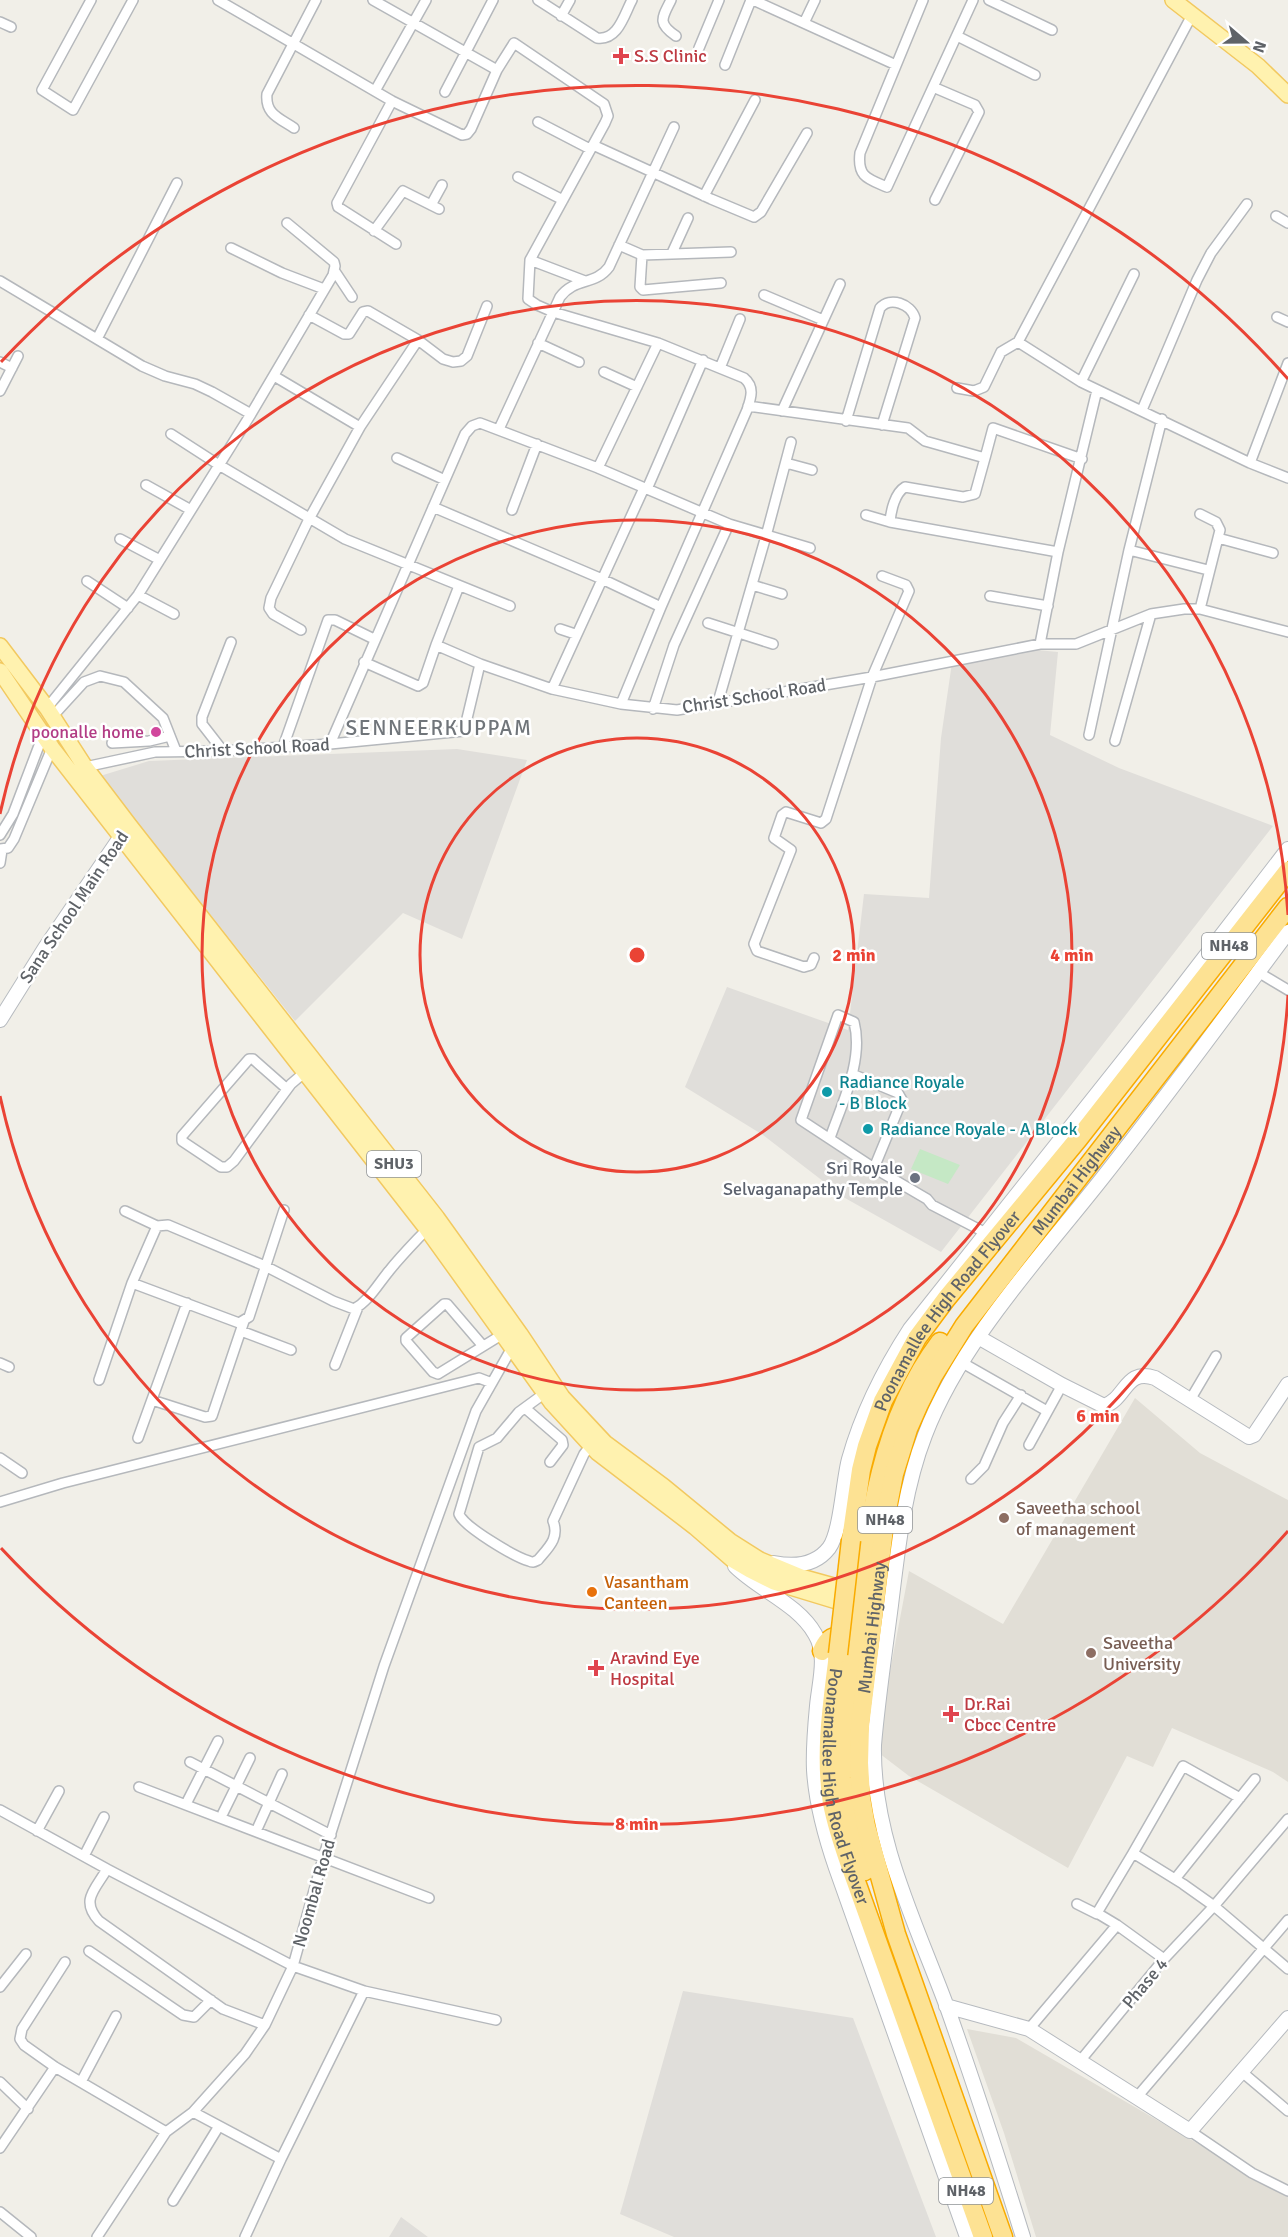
<svg xmlns="http://www.w3.org/2000/svg" width="1288" height="2237" font-family="Signika,sans-serif">
  <style>
    .industrial { fill: #e0deda }
    .education { fill: #e1ded6 }
    .green { fill: #c5e8c5 }
    .lines { fill: none; stroke-linecap: round; stroke-linejoin: round }
    .street-casing { stroke: #b5b8bc; stroke-width: 12 }
    .secondary-casing { stroke: #b6babf; stroke-width: 16 }
    .primary-casing { stroke: #f2c960; stroke-width: 18 }
    .highway-casing { stroke: #f9ab00; stroke-width: 21 }
    .street { stroke: #fff; stroke-width: 9 }
    .secondary { stroke: #fff; stroke-width: 14 }
    .primary { stroke: #fff2af; stroke-width: 15 }
    .highway { stroke: #fde293; stroke-width: 18 }
    .highway-bridge-casing { stroke: #f9ab00; stroke-width: 21; stroke-linecap: butt }
    .highway-bridge { stroke: #fde293; stroke-width: 18 }
    .ring { fill: none; stroke: #ea4335; stroke-width: 3 }
    .health-dot { fill: #e0444e; stroke: #fff; stroke-width: 2 }
    .hotel-dot { fill: #d1479c; stroke: #fff; stroke-width: 2 }
    .culture-dot { fill: #0f9aa8; stroke: #fff; stroke-width: 2 }
    .worship-dot { fill: #6b7280; stroke: #fff; stroke-width: 2 }
    .education-dot { fill: #8d6e63; stroke: #fff; stroke-width: 2 }
    .food-dot { fill: #e8710a; stroke: #fff; stroke-width: 2 }
    .labels { text-anchor: middle; dominant-baseline: central; stroke-width: 5; stroke-linejoin: round; paint-order: stroke }
    .shield { fill: #fff; stroke: #8f9295; stroke-width: 1.5 }
    .shield-label { font-size: 16px; font-weight: bold; fill: #5f6368 }
    .health-label { font-size: 18px; fill: #be3a42; stroke: #fff; text-anchor: start }
    .street-label { font-size: 18px; fill: #5f6368; stroke: #fff }
    .hotel-label { font-size: 18px; fill: #b23c85; stroke: #fff; text-anchor: end }
    .culture-label { font-size: 18px; fill: #0d838f; stroke: #fff; text-anchor: start }
    .worship-label { font-size: 18px; fill: #5b616d; stroke: #fff; text-anchor: end }
    .education-label { font-size: 18px; fill: #785e54; stroke: #fff; text-anchor: start }
    .food-label { font-size: 18px; fill: #c56008; stroke: #fff; text-anchor: start }
    .quarter-label { font-size: 21px; letter-spacing: 1.5px; fill: #70757a; stroke: #fff }
    .centre { fill: #ea4335; stroke: #fff; stroke-width: 3 }
    .ring-label { font-size: 18px; text-anchor: middle; font-weight: bold; fill: #ea4335; stroke: #fff; stroke-width: 5; stroke-linejoin: round; paint-order: stroke }
  </style>
  <rect width="100%" height="100%" fill="#f1efe8"/>
  <path class="industrial" d="M1006 647 1058 652 1050 735 1119 768 1273 826 941 1252 845 1198 763 1135 685 1087 727 987 848 1030 864 894 929 898 941 738 953 656Z
    M457 749 527 760 462 939 403 913 295 1021 100 776 149 761Z
    M683 1991 853 2018 936 2237H674L620 2214Z
    M401 2217 428 2237H389Z"/>
  <path class="education" d="M1135 1398 1200 1453 1288 1500V1782L1273 1772 1172 1728 1153 1767 1127 1756 1068 1868 909 1776 875 1750 909 1571 1003 1624Z
    M967 2029 1016 2038 1288 2196V2237H1036L1004 2133Z"/>
  <path class="green" d="M920 1149 960 1165 948 1184 911 1169Z"/>
  <g class="lines">
    <defs>
      <path id="street" d="M91 0 42 90 73 110 133 0
        M218 0 392 101 462 135 467 134 471 129 497 70 514 43 604 104 608 116 605 123 530 260 528 299 537 305 553 312 658 343 744 378C755 387 751 398 747 410L661 607 621 704
        M373 0 497 70
        M538 0 597 38C618 41 624 15 632 0
        M671 0C662 18 657 23 676 36
        M753 0 896 65
        M923 0 860 153C857 177 868 179 887 187L973 0
        M989 0 1052 30
        M561 16 570 0
        M0 22 11 27
        M804 23 815 0
        M957 36 1035 75
        M699 48 719 0
        M725 65 751 0
        M933 87 975 105 979 112 935 200
        M375 91 426 0
        M445 92 493 0
        M392 101 337 203 338 207 396 244
        M538 122 590 149
        M294 128C279 118 265 114 267 94L316 0
        M593 145 711 199 754 217 761 212 807 133
        M518 177 563 200
        M704 196 755 100
        M431 205 442 185
        M1276 216 1288 223
        M374 231 403 191 439 209
        M619 245 642 255 731 252
        M231 248 282 273 324 289
        M672 253 688 218
        M642 255 640 287 643 290 721 283
        M530 260 585 281
        M334 270 352 297
        M0 281 142 366 165 376 195 384 212 392 251 414
        M764 295 823 320
        M309 315 344 334H349L363 312 368 311 418 340 443 359 453 362 461 361 467 356 487 306
        M1277 317 1288 322
        M97 339 177 183
        M1018 342 1081 382 1250 463 1288 478
        M538 343 579 362
        M0 362 12 368
        M720 368 740 319
        M604 372 637 387
        M274 376 360 427
        M1081 382 1134 274
        M957 388 974 391 984 387 1001 352 1018 342 1192 15
        M0 391 18 356
        M748 406 908 428 925 441 985 458 993 428 1082 459
        M1142 410 1197 280 1211 253 1247 204
        M782 411 840 284
        M846 421 880 308C890 296 911 304 915 318L882 425
        M499 429 560 297C575 277 595 286 609 267L674 127
        M171 434 219 465 345 539 510 606
        M397 458 445 480
        M985 458 975 494 963 497 905 487C895 493 891 510 890 522L1058 552
        M786 463 812 470
        M1250 463 1288 363
        M598 468 658 343
        M146 485 191 510
        M647 489 703 360
        M433 507 602 579 661 607
        M512 510 537 444
        M866 515 890 522
        M1218 538 1273 553
        M120 539 160 560
        M1129 550 1208 570
        M87 581 128 608
        M752 585 782 594
        M459 586 436 645 480 664
        M138 595 174 614
        M990 596 1048 606
        M1200 609 1220 530 1216 522 1200 514
        M708 623 773 644
        M560 629 575 634
        M301 630 273 614 269 608 271 598 309 519 360 427 418 340
        M1040 644 1058 552 1097 390
        M364 662 418 686 423 683 436 645
        M552 689 644 488
        M718 702 766 536 791 442
        M47 708 138 595 251 414 333 275 335 266 334 262 287 223
        M653 709 674 645 729 524
        M52 717 84 682 100 676 124 682 163 718 176 751
        M1089 735 1129 550 1162 419
        M1115 741 1151 614
        M112 743 149 741 170 736
        M330 744 465 434 472 426 480 423 598 468 729 524 810 548
        M283 747 328 620H335L374 639
        M223 751 202 724V717L231 642
        M85 767 155 752 223 751 330 744 464 731 480 664 552 689 621 704 677 710 872 677 1040 644H1076L1151 614 1184 609H1200L1288 632
        M0 835 13 814 43 735
        M0 849 8 848 14 839 52 748
        M0 863 2 850
        M814 958 811 965 804 967 757 951 754 944 791 850 774 838 782 815 786 812 821 823 826 819 872 677 909 591 906 585 882 576
        M1258 972 1288 990
        M852 1074 898 1093 902 1100 874 1168 927 1199 932 1205 986 1233
        M287 1089 253 1059H249L182 1136V1141L221 1167H227L234 1161 291 1084 305 1072
        M830 1138C842 1103 864 1060 854 1022L838 1015 801 1120 874 1168
        M157 1226 168 1225 265 1266 333 1301 354 1309C369 1301 378 1284 389 1271 401 1256 414 1243 427 1229
        M132 1283 239 1323 249 1317 284 1210
        M241 1331 291 1350
        M483 1346 447 1304H444L406 1338V1341L433 1372 438 1374 503 1334
        M961 1362 1047 1411
        M0 1363 9 1367
        M335 1365 358 1307
        M99 1380 132 1283 157 1226 125 1211
        M545 1393 519 1412 497 1438 479 1447 459 1514C464 1527 515 1557 529 1561 533 1563 534 1562 538 1560 548 1548 560 1538 553 1521L584 1454 591 1445
        M152 1400 205 1417 212 1416 244 1321
        M1190 1400 1216 1356
        M525 1408 562 1440 563 1445 550 1462
        M138 1438 187 1303
        M1029 1445 1062 1385
        M0 1458 22 1473
        M971 1479 984 1466 1003 1423 1021 1395
        M0 1502 63 1483 479 1378 492 1383
        M190 1762 331 1835
        M139 1787 429 1898
        M188 1800 218 1741
        M0 1810 107 1869 293 1966 265 2025 245 2054 193 2112
        M223 1813 250 1758
        M258 1827 282 1774
        M37 1831 59 1791
        M1133 1853 1183 1766 1240 1798
        M84 1856 104 1817
        M107 1869C95 1890 80 1900 99 1921L223 2009 265 2025
        M1175 1879 1255 1779
        M1077 1904 1097 1914
        M1117 1925 1164 1959
        M89 1951 183 2015 194 2017 211 2000
        M65 1962 22 2029 20 2039 24 2045 55 2067 166 2132
        M0 1987 26 1954
        M364 1991 496 2020
        M1029 2029 1117 1925 1097 1913 1133 1853 1183 1884 1214 1906 1288 1969
        M1080 2061 1164 1959 1214 1906 1288 1819
        M1242 2072 1288 2111
        M0 2082 28 2109
        M81 2082 116 2016
        M1137 2097 1288 1920
        M1190 2131 1252 2173 1288 2191
        M0 2148 55 2067
        M173 2201 219 2126
        M0 2212 31 2237
        M97 2237 166 2132 193 2112 281 2159 364 1991 293 1966 323 1858 384 1666 476 1411 514 1344
        M245 2237 281 2159"/>
      <path id="secondary" d="M0 1020 45 948 126 829
        M978 1337 1062 1385 1104 1406C1127 1398 1125 1368 1155 1378L1249 1437 1254 1435 1288 1384
        M774 1563C794 1567 815 1566 829 1548 841 1532 843 1481 849 1459 862 1413 884 1369 910 1329L1177 993 1288 849
        M735 1566C759 1590 798 1604 815 1634 828 1655 819 1683 817 1706 815 1727 813 1749 814 1770 816 1804 825 1836 836 1868L967 2237
        M946 2006 1029 2029 1190 2131 1288 2018
        M1023 2237C999 2160 974 2083 947 2007 916 1923 872 1837 874 1745 878 1698 885 1652 891 1605 898 1548 904 1489 925 1435 961 1341 1042 1255 1104 1176 1167 1096 1227 1014 1288 932"/>
      <path id="primary" d="M1173 0 1258 66 1288 95
        M0 646 47 708 85 767 129 825 437 1218 520 1334 562 1397 605 1443 663 1486 730 1541 760 1560 801 1577 855 1592
        M0 671 52 748 427 1229 552 1403 597 1452 695 1527 733 1560 750 1570 774 1582 853 1606"/>
      <g id="highway">
        <path id="s1" d="M851 1540 861 1470 867 1446 883 1401 917 1338 946 1299 1079 1138 1288 871"/>
        <path d="M822 1651C829 1635 840 1631 851 1646"/>
        <path id="s2" d="M838 1654C832 1704 824 1753 832 1803 836 1824 843 1845 850 1865L983 2237"/>
        <path d="M865 1871C856 1840 846 1810 843 1778 840 1735 848 1692 854 1650 867 1544 873 1431 940 1342"/>
        <path id="s3" d="M1003 2237 896 1934 866 1826 861 1798 859 1763 860 1726 885 1520 894 1474 908 1429 919 1404 933 1376 964 1326 1288 907"/>
      </g>
    </defs>
    <use href="#street" class="street-casing"/>
    <use href="#secondary" class="secondary-casing"/>
    <use href="#primary" class="primary-casing"/>
    <use href="#highway" class="highway-casing"/>
    <use href="#street" class="street"/>
    <use href="#secondary" class="secondary"/>
    <use href="#primary" class="primary"/>
    <use href="#highway" class="highway"/>
    <defs>
      <path id="highway-bridge" d="M838 1654 851 1540"/>
    </defs>
    <use href="#highway-bridge" class="highway-bridge-casing"/>
    <use href="#highway-bridge" class="highway-bridge"/>
  </g>
  <g class="ring">
    <circle cx="637" cy="955" r="217"/>
    <circle cx="637" cy="955" r="435"/>
    <path d="M1288 995A652 652 0 0 1 0 1096M0 814A652 652 0 0 1 1288 915"/>
    <path d="M1288 1531A869 869 0 0 1 1 1548M1 362A869 869 0 0 1 1288 379"/>
  </g>
  <g class="health-dot">
    <path d="M618 47h6v6h6v6h-6v6h-6v-6h-6v-6h6z"/>
    <path d="M593 1659h6v6h6v6h-6v6h-6v-6h-6v-6h6z"/>
    <path d="M948 1705h6v6h6v6h-6v6h-6v-6h-6v-6h6z"/>
  </g>
  <circle class="hotel-dot" cx="156" cy="732" r="6"/>
  <g class="culture-dot">
    <circle cx="827" cy="1092" r="6"/>
    <circle cx="868" cy="1129" r="6"/>
  </g>
  <circle class="worship-dot" cx="915" cy="1178" r="6"/>
  <g class="education-dot">
    <circle cx="1004" cy="1518" r="6"/>
    <circle cx="1091" cy="1653" r="6"/>
  </g>
  <circle class="food-dot" cx="592" cy="1592" r="6"/>
  <g class="labels">
    <g class="shield">
      <rect x="1202" y="933" width="54" height="26" rx="4.5"/>
      <rect x="367" y="1151" width="54" height="26" rx="4.5"/>
      <rect x="858" y="1507" width="54" height="26" rx="4.5"/>
      <rect x="939" y="2178" width="54" height="26" rx="4.5"/>
    </g>
    <g class="shield-label">
      <text x="1229" y="946">NH48</text>
      <text x="394" y="1164">SHU3</text>
      <text x="885" y="1520">NH48</text>
      <text x="966" y="2191">NH48</text>
    </g>
    <g class="health-label">
      <text x="634" y="56">S.S Clinic</text>
      <text x="610" y="1658">Aravind Eye<tspan x="610" dy="21">Hospital</tspan></text>
      <text x="964" y="1704">Dr.Rai<tspan x="964" dy="21">Cbcc Centre</tspan></text>
    </g>
    <g class="street-label">
      <text transform="translate(754 696) rotate(-9)">Christ School Road</text>
      <text transform="translate(257 748) rotate(-3)">Christ School Road</text>
      <text transform="translate(74 907) rotate(-56)">Sana School Main Road</text>
      <text stroke="none"><textPath href="#s3" startOffset="1137">Mumbai Highway</textPath></text>
      <text stroke="none"><textPath href="#s1" startOffset="254">Poonamallee High Road Flyover</textPath></text>
      <text stroke="none"><textPath href="#s3" startOffset="633">Mumbai Highway</textPath></text>
      <text stroke="none"><textPath href="#s2" startOffset="135">Poonamallee High Road Flyover</textPath></text>
      <text transform="translate(314 1893) rotate(-74)">Noombal Road</text>
      <text transform="translate(1145 1983) rotate(-50)">Phase 4</text>
    </g>
    <g class="hotel-label">
      <text x="144" y="732">poonalle home</text>
    </g>
    <g class="culture-label">
      <text x="839" y="1082">Radiance Royale<tspan x="839" dy="21">- B Block</tspan></text>
      <text x="880" y="1129">Radiance Royale - A Block</text>
    </g>
    <g class="worship-label">
      <text x="903" y="1168">Sri Royale<tspan x="903" dy="21">Selvaganapathy Temple</tspan></text>
    </g>
    <g class="education-label">
      <text x="1016" y="1508">Saveetha school<tspan x="1016" dy="21">of management</tspan></text>
      <text x="1103" y="1643">Saveetha<tspan x="1103" dy="21">University</tspan></text>
    </g>
    <g class="food-label">
      <text x="604" y="1582">Vasantham<tspan x="604" dy="21">Canteen</tspan></text>
    </g>
    <g class="quarter-label">
      <text x="439" y="728">SENNEERKUPPAM</text>
    </g>
  </g>
  <circle cx="637" cy="955" r="9" class="centre"/>
  <g class="ring-label">
    <text x="854" y="961">2 min</text>
    <text x="1072" y="961">4 min</text>
    <text x="1098" y="1422">6 min</text>
    <text x="637" y="1830">8 min</text>
  </g>
  <g transform="translate(1246 42) rotate(110)" stroke="#ffffff" stroke-width="4.5" paint-order="stroke">
  <path d="M0-4.5L10 22L0 15L-10 22Z" fill="#5f6368"/>
  <text y="-9" font-size="16" font-weight="bold" text-anchor="middle" fill="#5f6368">N</text>
  </g>
</svg>
